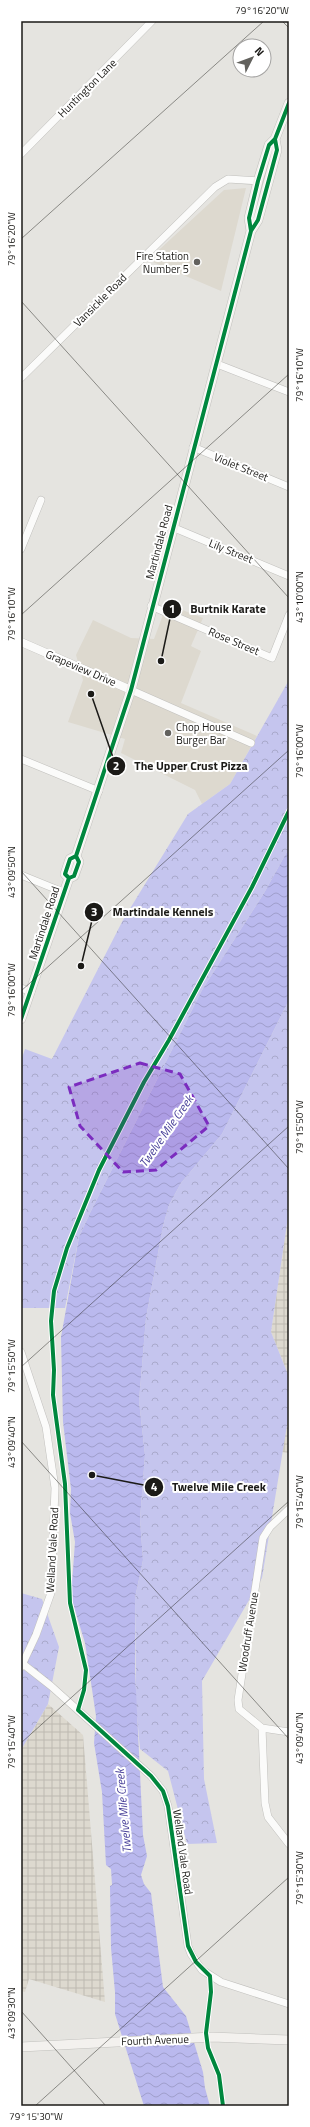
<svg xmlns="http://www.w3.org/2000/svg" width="310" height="2127" font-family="'Titillium Web',sans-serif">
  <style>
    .built { fill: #ddd9cf }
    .industrial { fill: url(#industrial-grid) }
    .forest { fill: url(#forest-crowns) }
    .water { fill: url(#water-waves) }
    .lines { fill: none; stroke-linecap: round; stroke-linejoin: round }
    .minor-casing { stroke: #c1c0bd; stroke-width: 8 }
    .tertiary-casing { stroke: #c1c0bd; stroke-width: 9 }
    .secondary-casing { stroke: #c1c0bd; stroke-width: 10 }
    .minor { stroke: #fbfbfa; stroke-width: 7 }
    .tertiary { stroke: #fbfbfa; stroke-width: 8 }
    .secondary { stroke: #f3f1ee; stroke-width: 9 }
    .cycleway-casing { stroke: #fff; stroke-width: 6 }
    .cycleway { stroke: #00873e; stroke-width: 4 }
    .marked { fill: #7b2cbf; fill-opacity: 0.2; stroke: #7b2cbf; stroke-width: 3; stroke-dasharray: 8 5; stroke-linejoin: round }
    .ticks { fill: none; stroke: #1b1a17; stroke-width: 1; stroke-opacity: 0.45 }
    .poi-dot { fill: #62615d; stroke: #fff; stroke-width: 1.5 }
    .labels { text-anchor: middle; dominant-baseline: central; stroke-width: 4; stroke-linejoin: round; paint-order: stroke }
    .street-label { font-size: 11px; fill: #1b1a17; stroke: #fff }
    .poi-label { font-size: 11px; fill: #1b1a17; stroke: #fff; text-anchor: end }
    .water-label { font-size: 12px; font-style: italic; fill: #484099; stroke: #fff }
    .leader { fill: none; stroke: #1b1a17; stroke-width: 1.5 }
    .callout-dot { fill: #1b1a17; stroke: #fff; stroke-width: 1.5 }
    .mark-label { font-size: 12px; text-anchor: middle; font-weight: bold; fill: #fff }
    .callout-label { font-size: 12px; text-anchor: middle; font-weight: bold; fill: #1b1a17; stroke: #fff; stroke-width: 4; stroke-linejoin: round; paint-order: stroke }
    .neatline { fill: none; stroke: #1b1a17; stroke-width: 1.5 }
    .ticks-label { font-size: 10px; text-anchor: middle; fill: #1b1a17 }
  </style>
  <defs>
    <pattern id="industrial-grid" width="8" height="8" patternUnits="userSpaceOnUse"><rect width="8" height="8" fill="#ddd9cf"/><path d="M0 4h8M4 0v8" fill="none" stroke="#bdbab1"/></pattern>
    <pattern id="forest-crowns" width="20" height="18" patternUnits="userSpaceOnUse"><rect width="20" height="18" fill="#c5c5ee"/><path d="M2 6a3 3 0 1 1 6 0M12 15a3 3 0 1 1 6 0" fill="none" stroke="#a9a9cb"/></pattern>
    <pattern id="water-waves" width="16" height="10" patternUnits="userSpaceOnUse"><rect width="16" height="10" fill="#bab9ee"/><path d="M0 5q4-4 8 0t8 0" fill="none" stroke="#9f9ecb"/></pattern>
  </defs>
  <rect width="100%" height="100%" fill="#e5e4e0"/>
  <path class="built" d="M246 188 221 291 148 260 224 190Z
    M167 604 203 618 191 646 201 651 181 703 257 736 230 784 202 804 195 790 121 753 125 739 68 722 83 680 76 655 93 620 131 638 154 639Z"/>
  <path class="industrial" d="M289 1210V1377L271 1332Z
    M289 1413V1453L282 1452Z
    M48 1704 83 1735 105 2002 29 1979 25 1992 21 1991V1750Z"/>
  <path class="forest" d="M289 680V848L264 893 202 990 90 1213 79 1237 65 1308H21V1061L25 1049 52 1059 123 920 188 814 230 784Z
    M289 1000V1210L271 1332 289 1377V1413L262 1578 202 1681 204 1779 217 1843 187 1844 168 1771 140 1749 136 1705 135 1598 143 1560 140 1519 145 1455 139 1401 146 1318 163 1226 169 1205 181 1183 222 1134Z
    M21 1593 42 1599 59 1647 48 1704 21 1750Z"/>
  <path class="water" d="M289 848V1000L222 1134 181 1183 169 1205 163 1226 146 1318 139 1401 145 1455 140 1519 143 1560 135 1598V1670L143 1835 147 1856 141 1875 144 1884 151 1893 163 1987 186 2016 203 2072 205 2088 210 2106H144L115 2014V1992L111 1948 110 1886 112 1885 111 1869 106 1865 102 1792 94 1743 96 1716 85 1643 71 1597 75 1542 70 1513 71 1489 63 1422 61 1337 79 1237 90 1213 202 990 264 893Z"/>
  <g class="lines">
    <defs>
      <path id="minor" d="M21 154 152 21
        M217 364 289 392
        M21 378 215 187 228 179 258 181
        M193 447 289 487
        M172 527 289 576
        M21 549 41 500
        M151 606 272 658 289 615
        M131 690 251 743
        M21 759 99 791
        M21 875 63 892
        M21 988 31 992
        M21 1352 46 1427 55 1488 51 1593 36 1635 21 1667
        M289 1509 270 1527 263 1538 238 1700 239 1709 262 1728 289 1732
        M23 1664 51 1686 151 1776 163 1791 168 1806 188 1946 191 1954 202 1970 221 1982 289 2004
        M262 1728 265 1803 268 1817 289 1844"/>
      <path id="tertiary" d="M21 642 131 690"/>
      <path id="secondary" d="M251 231 249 218 258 181 269 145 275 139 289 103
        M69 878 65 874 70 859 76 856 131 690 251 231 258 220 277 150 275 139
        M21 1019 69 878 74 876 79 862 76 856
        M21 2047 212 2037 289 2040"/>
    </defs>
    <use href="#minor" class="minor-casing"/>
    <use href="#tertiary" class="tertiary-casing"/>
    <use href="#secondary" class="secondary-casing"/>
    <use href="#minor" class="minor"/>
    <use href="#tertiary" class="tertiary"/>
    <use href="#secondary" class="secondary"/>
    <defs>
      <path id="cycleway" d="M251 231 249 218 258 181 269 145 275 139 289 103
        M69 878 65 874 70 859 76 856 131 690 251 231 258 220 277 150 275 139
        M21 1019 69 878 74 876 79 862 76 856
        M223 2106 219 2075 208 2048 206 2033 211 1992 210 1976 196 1962 188 1946 168 1806 163 1791 151 1776 78 1710 84 1690 86 1670 70 1603 65 1484 53 1395 54 1370 51 1321 54 1291 67 1248 99 1170 144 1082 169 1040 252 887 289 811"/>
    </defs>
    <use href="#cycleway" class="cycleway-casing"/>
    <use href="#cycleway" class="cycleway"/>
  </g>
  <path class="marked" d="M140 1063 180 1074 209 1126 156 1170 123 1172 80 1126 69 1087Z"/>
  <path class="ticks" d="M282 21 289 28M21 239 264 21M21 301 289 598M21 615 289 374M21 871 289 1169M21 991 289 750M21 1367 289 1126M21 1441 289 1739M21 1743 289 1501M21 2011 106 2106M35 2106 289 1877"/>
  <g class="poi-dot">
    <circle cx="197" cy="262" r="4"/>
    <circle cx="168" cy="733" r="4"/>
  </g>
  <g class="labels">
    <g class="street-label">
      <text transform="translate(87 88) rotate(-45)">Huntington Lane</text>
      <text transform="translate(100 300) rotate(-45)">Vansickle Road</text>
      <text transform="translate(241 467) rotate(22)">Violet Street</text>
      <text transform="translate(159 542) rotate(-75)">Martindale Road</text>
      <text transform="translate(231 551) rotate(22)">Lily Street</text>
      <text transform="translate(234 641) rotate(23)">Rose Street</text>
      <text transform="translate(81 668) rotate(23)">Grapeview Drive</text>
      <text transform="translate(44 923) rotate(-72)">Martindale Road</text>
      <text transform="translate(52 1550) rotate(-87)">Welland Vale Road</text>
      <text transform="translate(248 1632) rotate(-81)">Woodruff Avenue</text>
      <text transform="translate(183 1852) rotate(82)">Welland Vale Road</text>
      <text transform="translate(155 2040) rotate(-2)">Fourth Avenue</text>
    </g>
    <g class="poi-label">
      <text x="189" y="256">Fire Station<tspan x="189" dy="13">Number 5</tspan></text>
      <text x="176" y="727" text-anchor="start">Chop House<tspan x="176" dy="13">Burger Bar</tspan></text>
    </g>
    <g class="water-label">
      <text transform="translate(166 1131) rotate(-55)">Twelve Mile Creek</text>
      <text transform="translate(123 1811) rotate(-95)">Twelve Mile Creek</text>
    </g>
  </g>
  <path class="leader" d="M161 661L172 609M91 694L116 766M81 966L94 912M92 1475L154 1487"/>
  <g class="callout-dot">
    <circle cx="161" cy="661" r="4"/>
    <circle cx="91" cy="694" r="4"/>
    <circle cx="81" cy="966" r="4"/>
    <circle cx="92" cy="1475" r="4"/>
    <circle cx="172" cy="609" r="10"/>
    <circle cx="116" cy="766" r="10"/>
    <circle cx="94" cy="912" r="10"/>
    <circle cx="154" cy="1487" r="10"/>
  </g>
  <g class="mark-label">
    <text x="172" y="613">1</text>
    <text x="116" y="770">2</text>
    <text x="94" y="916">3</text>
    <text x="154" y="1491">4</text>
  </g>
  <g class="callout-label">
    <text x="228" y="613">Burtnik Karate</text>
    <text x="191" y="770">The Upper Crust Pizza</text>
    <text x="163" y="916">Martindale Kennels</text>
    <text x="219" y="1491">Twelve Mile Creek</text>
  </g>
  <rect width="310" height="2127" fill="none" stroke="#ffffff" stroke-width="44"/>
  <g transform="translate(252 58) rotate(48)"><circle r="19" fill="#ffffff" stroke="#a4a3a2"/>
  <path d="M0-3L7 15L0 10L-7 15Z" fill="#62615d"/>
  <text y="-6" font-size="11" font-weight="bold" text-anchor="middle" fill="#1b1a17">N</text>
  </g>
  <rect x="22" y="22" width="266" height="2083" class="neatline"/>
  <g class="ticks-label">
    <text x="262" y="14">79°16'20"W</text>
    <text transform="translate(11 239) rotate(-90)" y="4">79°16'20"W</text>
    <text transform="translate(299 375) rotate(-90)" y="4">79°16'10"W</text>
    <text transform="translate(299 597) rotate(-90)" y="4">43°10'00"N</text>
    <text transform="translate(11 614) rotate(-90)" y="4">79°16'10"W</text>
    <text transform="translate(299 751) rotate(-90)" y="4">79°16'00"W</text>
    <text transform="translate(11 872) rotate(-90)" y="4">43°09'50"N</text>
    <text transform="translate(11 990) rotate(-90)" y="4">79°16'00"W</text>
    <text transform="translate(299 1127) rotate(-90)" y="4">79°15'50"W</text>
    <text transform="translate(11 1366) rotate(-90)" y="4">79°15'50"W</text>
    <text transform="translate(11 1442) rotate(-90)" y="4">43°09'40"N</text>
    <text transform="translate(299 1502) rotate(-90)" y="4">79°15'40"W</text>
    <text transform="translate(299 1738) rotate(-90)" y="4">43°09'40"N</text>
    <text transform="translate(11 1742) rotate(-90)" y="4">79°15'40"W</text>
    <text transform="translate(299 1878) rotate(-90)" y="4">79°15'30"W</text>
    <text transform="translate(11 2013) rotate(-90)" y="4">43°09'30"N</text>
    <text x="36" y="2120">79°15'30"W</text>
  </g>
</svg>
